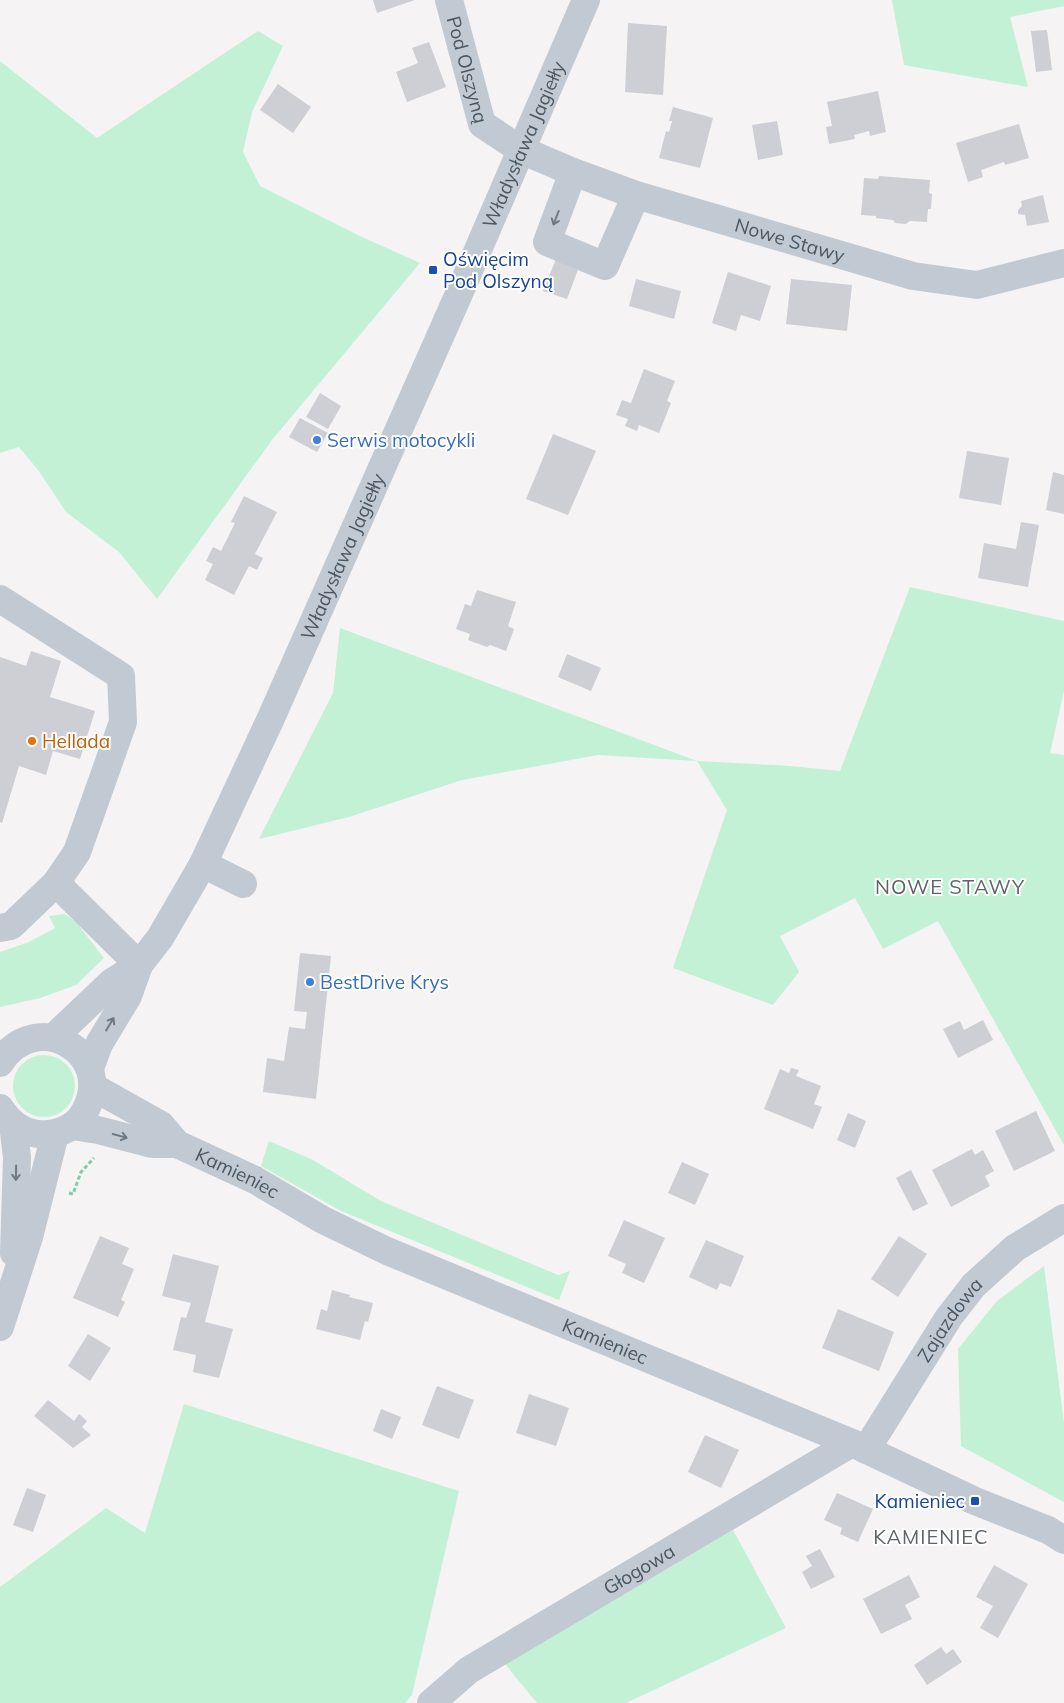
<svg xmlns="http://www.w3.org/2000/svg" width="1064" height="1703" font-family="Mulish,sans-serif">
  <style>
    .green { fill: #c3f1d5 }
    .building { fill: #cdcfd5 }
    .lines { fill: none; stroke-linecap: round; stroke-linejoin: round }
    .path { stroke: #7ad0a6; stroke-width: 3; stroke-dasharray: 4 2.5; stroke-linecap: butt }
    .minor { stroke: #c1cad2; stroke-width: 28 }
    .oneway { stroke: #6e7983 }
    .transit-dot { fill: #1a4fb4; stroke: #fff; stroke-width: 2 }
    .shop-dot { fill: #3f7fe0; stroke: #fff; stroke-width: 2 }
    .food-dot { fill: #e8710a; stroke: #fff; stroke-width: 2 }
    .labels { text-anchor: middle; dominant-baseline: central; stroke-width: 4; stroke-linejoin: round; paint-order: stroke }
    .street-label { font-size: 19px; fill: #4a5661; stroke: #fff }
    .transit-label { font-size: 19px; fill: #164399; stroke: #fff; text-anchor: start }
    .shop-label { font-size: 19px; fill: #366cbe; stroke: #fff; text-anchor: start }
    .food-label { font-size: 19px; fill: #c56008; stroke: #fff; text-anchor: start }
    .neighbourhood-label { font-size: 20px; letter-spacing: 1px; fill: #5f6368; stroke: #fff }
  </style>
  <rect width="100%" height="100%" fill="#f5f3f3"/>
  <path class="green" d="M892 0H1064V6L1010 17 1028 87 904 65Z
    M258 31 283 46 252 112 243 152 260 186 362 237 420 263 272 440 157 599 119 552 66 512 38 470 19 447 0 453V61L97 138Z
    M910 587 1064 621V691L1050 753 1064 755V1145L938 921 883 949 855 898 780 936 799 972 773 1005 673 968 727 810 697 761 598 755 462 780 349 817 259 839 333 693 340 628 697 761 791 766 840 771Z
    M65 914 76 922 104 958 76 985 40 998 0 1007V952L29 942 55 928 49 916Z
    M13 1086a31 31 0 1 1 62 0a31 31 0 1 1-62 0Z
    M269 1141 313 1160 381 1201 558 1275 570 1271 559 1300 341 1211 261 1166Z
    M1044 1266 1064 1423V1502L961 1446 958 1349 997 1301Z
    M184 1404 459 1491 412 1695 405 1703H0V1587L106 1508 145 1533Z
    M733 1530 786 1628 626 1703H537L505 1664Z"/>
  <path class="building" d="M373 0H415L377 13Z
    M628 23 667 26 663 95 625 92Z
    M1047 30 1052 70 1036 72 1031 31Z
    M429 42 446 87 407 102 396 72 418 63 412 48Z
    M278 84 311 107 293 133 260 110Z
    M878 91 886 132 870 136 869 131 854 135 855 139 829 144 826 127 832 126 827 102Z
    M673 107 713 118 700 168 659 158 666 131 669 132 672 121H669Z
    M777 121 783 155 758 160 752 125Z
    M1019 124 1029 158 1005 165 1004 162 981 170 983 177 968 182 956 143Z
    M879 176 930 180 929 193 932 194 931 209H928L927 222 910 221 906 224 895 223 893 220 876 218V216L861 215 864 178 878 179Z
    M1043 195 1049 222 1027 226 1025 215 1018 214V210L1022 206 1021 201Z
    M556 259 579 267 567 299 543 291Z
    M728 272 771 286 760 321 741 315 736 331 712 323Z
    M636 279 681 291 674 319 629 306Z
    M791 279 852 285 847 331 786 324Z
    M644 369 675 381 667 401 671 403 659 433 639 425 637 431 625 426 628 419 616 415 622 400 631 403Z
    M320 393 341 406 328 429 306 417Z
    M300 418 328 433 317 452 289 437Z
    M553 434 596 451 568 515 526 499Z
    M967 451 1009 458 1001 505 959 498Z
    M1053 472 1064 475V514L1046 510Z
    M244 496 277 512 255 554 263 558 257 570 249 566 234 595 205 580 213 564 206 561 213 547 221 551 235 523 231 522Z
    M1021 522 1039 525 1028 587 978 578 984 543 1016 549Z
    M477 590 516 602 508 626 514 629 506 651 490 645 487 647 468 640 470 634 456 629 465 604 471 606Z
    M31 651 61 661 50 697 95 711 80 759 53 751 46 775 19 766 2 823 0 822V657L26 666Z
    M567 654 601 668 591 691 558 677Z
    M300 953 331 956 316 1099 263 1092 267 1058 284 1061 289 1027 305 1029 307 1012 294 1011Z
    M983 1020 993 1040 958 1058 943 1029 960 1021 964 1030Z
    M791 1068 799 1070 796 1076 821 1086 814 1104 822 1107 813 1129 764 1109 780 1069 789 1073Z
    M1036 1111 1055 1151 1014 1171 995 1131Z
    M848 1113 866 1121 855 1148 837 1140Z
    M972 1149 975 1155 983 1150 994 1171 985 1176 990 1186 951 1207 932 1170Z
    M682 1162 709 1174 695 1205 668 1193Z
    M911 1170 928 1204 913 1211 896 1178Z
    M624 1220 665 1238 644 1283 622 1273 626 1264 608 1256Z
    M100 1236 129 1248 122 1264 134 1269 121 1300 125 1302 118 1317 73 1298Z
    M899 1236 927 1254 898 1297 871 1279Z
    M706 1240 744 1256 731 1287 720 1283 717 1290 689 1277Z
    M173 1254 219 1266 205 1322 233 1329 219 1378 193 1372 196 1355 173 1350 181 1317 186 1318 191 1303 162 1296Z
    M332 1290 350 1295 349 1297 373 1303 368 1322 365 1321 360 1340 316 1329 321 1309 327 1311Z
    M838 1309 894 1332 879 1371 822 1348Z
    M88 1334 111 1348 90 1381 68 1366Z
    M437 1386 474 1400 459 1439 422 1425Z
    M529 1394 569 1408 556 1446 516 1433Z
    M48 1400 74 1421 79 1414 87 1421 82 1427 91 1435 73 1448 34 1416Z
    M381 1409 401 1417 392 1439 373 1431Z
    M705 1435 739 1450 721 1488 688 1472Z
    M27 1488 46 1495 33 1532 13 1525Z
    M837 1493 873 1509 858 1542 840 1534 842 1528 824 1520Z
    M820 1549 835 1577 811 1589 802 1572 812 1566 806 1556Z
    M994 1565 1028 1584 998 1638 980 1628 993 1606 976 1597Z
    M909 1575 920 1597 905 1605 912 1619 881 1634 863 1599Z
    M941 1647 946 1654 953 1649 962 1662 927 1685 914 1665Z"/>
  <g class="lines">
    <path class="path" d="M69 1193 73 1194 81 1172 94 1158"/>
    <g class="minor">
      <path id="s1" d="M449 0 482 124 521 150 573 172 636 195 913 276 977 285 1064 263"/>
      <path d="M573 172 547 242 605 266 636 195"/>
      <path d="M0 599 121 676 123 722 77 852 56 883 11 926 0 928"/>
      <path d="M203 864 243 884"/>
      <path d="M56 883 139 965"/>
      <path d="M54 1037 112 982 139 965"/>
      <path d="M0 1063C35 1006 117 1053 85 1111 78 1125 63 1133 48 1134 27 1136 11 1125 0 1108"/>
      <path id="s2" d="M90 1068 99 1044 128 996 139 965 160 938 203 864 271 718 458 296 586 0"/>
      <path d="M93 1087 161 1125 177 1144"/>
      <path d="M13 1124 17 1157 14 1253"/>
      <path id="s3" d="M72 1126 98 1130 152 1144H177L255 1180 323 1220 387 1251 852 1443 975 1501 1048 1530 1064 1540"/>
      <path d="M0 1327 29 1237 55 1134"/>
      <path id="s4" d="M866 1450 949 1317 974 1285 1015 1248 1064 1218"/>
      <path id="s5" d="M431 1703 469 1670 852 1443"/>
    </g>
  </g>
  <defs><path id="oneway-shaft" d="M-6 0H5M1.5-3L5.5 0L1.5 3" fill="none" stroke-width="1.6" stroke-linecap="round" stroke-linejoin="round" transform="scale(1.25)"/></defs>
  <g class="oneway">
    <use href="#oneway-shaft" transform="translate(556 218) rotate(111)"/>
    <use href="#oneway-shaft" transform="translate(110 1024) rotate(-59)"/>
    <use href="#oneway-shaft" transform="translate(120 1136) rotate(15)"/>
    <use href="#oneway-shaft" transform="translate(16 1173) rotate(91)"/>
  </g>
  <g class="transit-dot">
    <rect x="428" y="265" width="10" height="10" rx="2.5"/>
    <rect x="970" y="1496" width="10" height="10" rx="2.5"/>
  </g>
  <g class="shop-dot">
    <circle cx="317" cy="440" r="5"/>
    <circle cx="310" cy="982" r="5"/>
  </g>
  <circle class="food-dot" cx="32" cy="741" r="5"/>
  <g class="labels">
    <g class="street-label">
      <text stroke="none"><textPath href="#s1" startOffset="72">Pod Olszyną</textPath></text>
      <text stroke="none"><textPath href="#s2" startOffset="1022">Władysława Jagiełły</textPath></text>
      <text stroke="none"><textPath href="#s1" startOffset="459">Nowe Stawy</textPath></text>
      <text stroke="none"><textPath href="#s2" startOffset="572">Władysława Jagiełły</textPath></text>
      <text stroke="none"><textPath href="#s3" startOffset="174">Kamieniec</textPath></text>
      <text stroke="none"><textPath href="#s4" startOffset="155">Zajazdowa</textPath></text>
      <text stroke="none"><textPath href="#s3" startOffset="579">Kamieniec</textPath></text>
      <text stroke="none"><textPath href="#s5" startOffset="248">Głogowa</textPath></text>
    </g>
    <g class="transit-label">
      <text x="443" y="259">Oświęcim<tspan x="443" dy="22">Pod Olszyną</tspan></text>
      <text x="965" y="1501" text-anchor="end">Kamieniec</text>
    </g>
    <g class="shop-label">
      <text x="327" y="440">Serwis motocykli</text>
      <text x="320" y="982">BestDrive Krys</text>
    </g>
    <g class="food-label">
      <text x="42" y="741">Hellada</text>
    </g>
    <g class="neighbourhood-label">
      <text x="950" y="886">NOWE STAWY</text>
      <text x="931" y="1536">KAMIENIEC</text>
    </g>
  </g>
</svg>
